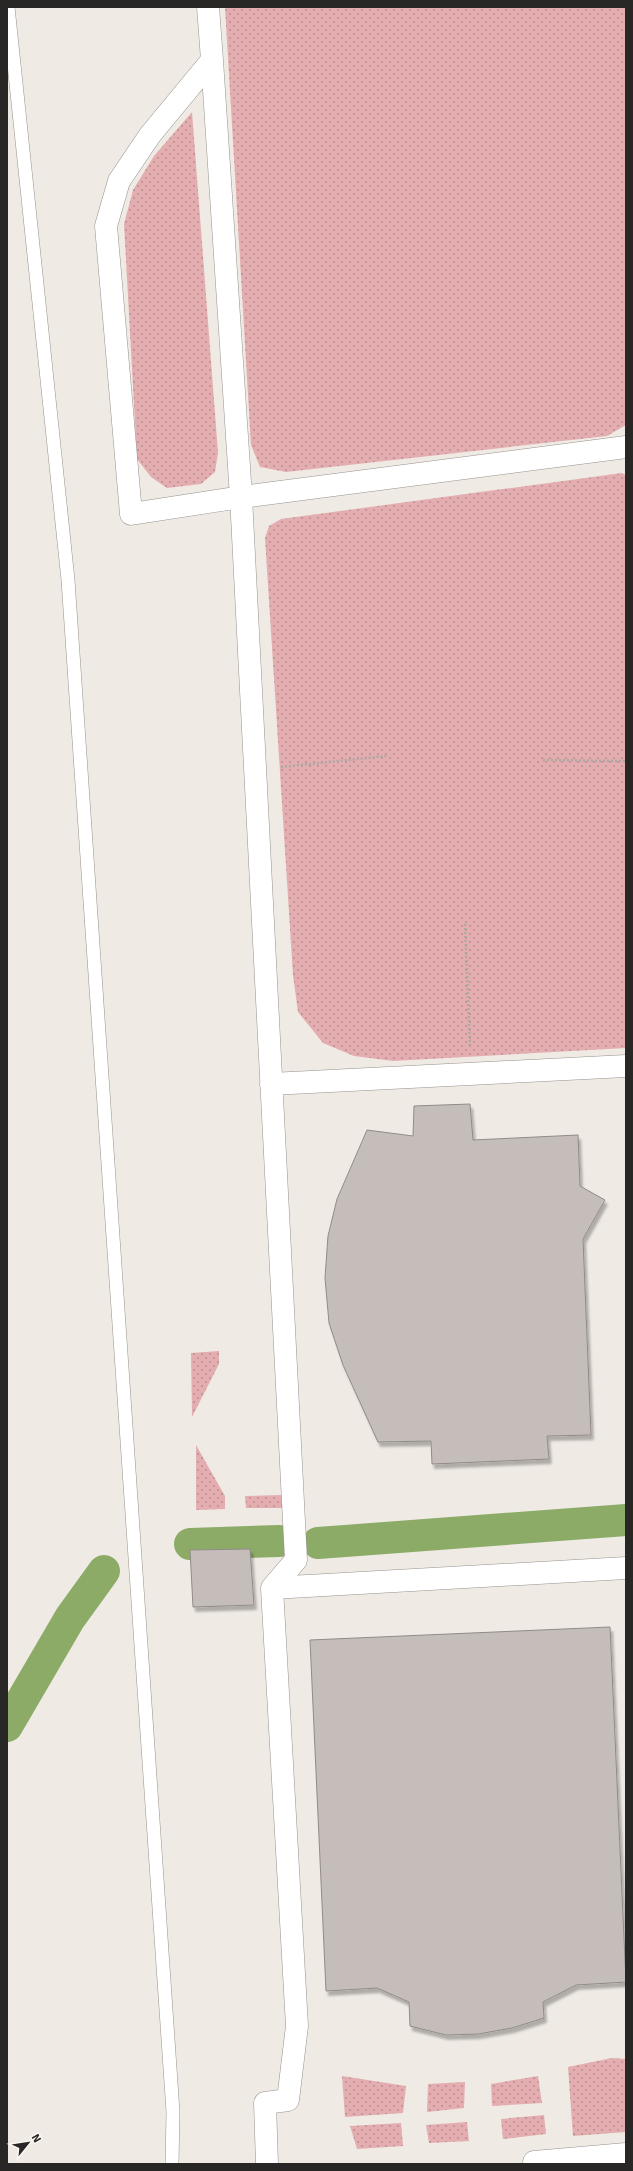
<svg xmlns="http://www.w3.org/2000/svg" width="633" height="2171" font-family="Signika,sans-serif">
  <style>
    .grass { fill: url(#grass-dots) }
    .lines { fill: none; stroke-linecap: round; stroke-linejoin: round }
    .canal { stroke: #8cab67; stroke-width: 32 }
    .building { fill: #c5bdba; stroke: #918b88; filter: url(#shadow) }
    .service-casing { stroke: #97928d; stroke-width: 14 }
    .minor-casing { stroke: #97928d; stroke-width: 23 }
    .path { stroke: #aca8a3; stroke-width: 2.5; stroke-dasharray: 2 2; stroke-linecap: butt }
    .service { stroke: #fff; stroke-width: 13 }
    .minor { stroke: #fff; stroke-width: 22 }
  </style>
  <defs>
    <pattern id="grass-dots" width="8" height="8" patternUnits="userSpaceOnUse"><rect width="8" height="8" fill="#e4adb0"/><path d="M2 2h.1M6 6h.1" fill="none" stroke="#b98d8f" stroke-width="1.8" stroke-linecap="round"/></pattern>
    <filter id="shadow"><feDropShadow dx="2.5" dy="4.5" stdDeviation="1" flood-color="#0004"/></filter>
  </defs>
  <rect width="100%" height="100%" fill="#efeae4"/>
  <path class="grass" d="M225 7H626V425L607 436 286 472 260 467 251 445Z
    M192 112 218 453 215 472 201 484 167 488 151 477 137 459 124 224 133 190 154 156Z
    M622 473 626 475V1048L393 1061 354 1056 323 1043 298 1012 293 975 265 538 269 526 281 519Z
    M219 1351V1364L192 1417 191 1353Z
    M196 1445 225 1496V1509L196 1510Z
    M282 1495 283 1508H246L245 1496Z
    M612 2058 626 2059V2132L573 2136 568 2067Z
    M342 2076 406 2086 403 2113 345 2117Z
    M538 2076 542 2103 492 2106 491 2084Z
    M465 2082 464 2108 427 2112 428 2084Z
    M544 2115 546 2134 503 2139 501 2119Z
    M467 2122 469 2141 429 2143 426 2125Z
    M401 2123 403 2146 357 2149 350 2126Z"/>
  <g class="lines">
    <path class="canal" d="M318 1543 626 1520
      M190 1544 279 1541
      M7 1726 70 1618 104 1571"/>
  </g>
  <path class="building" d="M470 1104 473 1140 578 1135 580 1186 605 1200 583 1239 591 1435 547 1436 549 1459 432 1464 431 1441 378 1442 343 1365 329 1323 325 1278 328 1236 337 1199 367 1130 413 1136 414 1106Z
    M250 1549 254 1605 193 1607 190 1550Z
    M610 1627 626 1982 576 1985 543 2002 544 2018 512 2028 478 2034 446 2035 410 2026 409 2002 377 1988 326 1991 310 1640Z"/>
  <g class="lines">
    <defs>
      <path id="service" d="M8 7 68 580 173 2112 172 2164"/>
      <path id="minor" d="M208 7 212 60 241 497 131 514 106 226 119 181 150 135 212 60
        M271 1084 626 1066
        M272 1588 626 1568
        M267 2164 265 2103 288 2100 297 2026 272 1588 296 1560 241 497 626 447
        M534 2164V2162L626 2154"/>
    </defs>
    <use href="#service" class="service-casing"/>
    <use href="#minor" class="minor-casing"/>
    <path class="path" d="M543 760 626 761
      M281 767 386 756
      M465 924 470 1047"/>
    <use href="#service" class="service"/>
    <use href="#minor" class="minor"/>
  </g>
  <rect width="633" height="2171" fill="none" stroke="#292725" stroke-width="16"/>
  <g transform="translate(28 2143) rotate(60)" stroke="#fcf7f1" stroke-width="3" paint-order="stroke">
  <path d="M0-3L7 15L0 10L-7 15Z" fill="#292725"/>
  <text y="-6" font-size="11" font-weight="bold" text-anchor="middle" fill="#292725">N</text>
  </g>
</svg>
